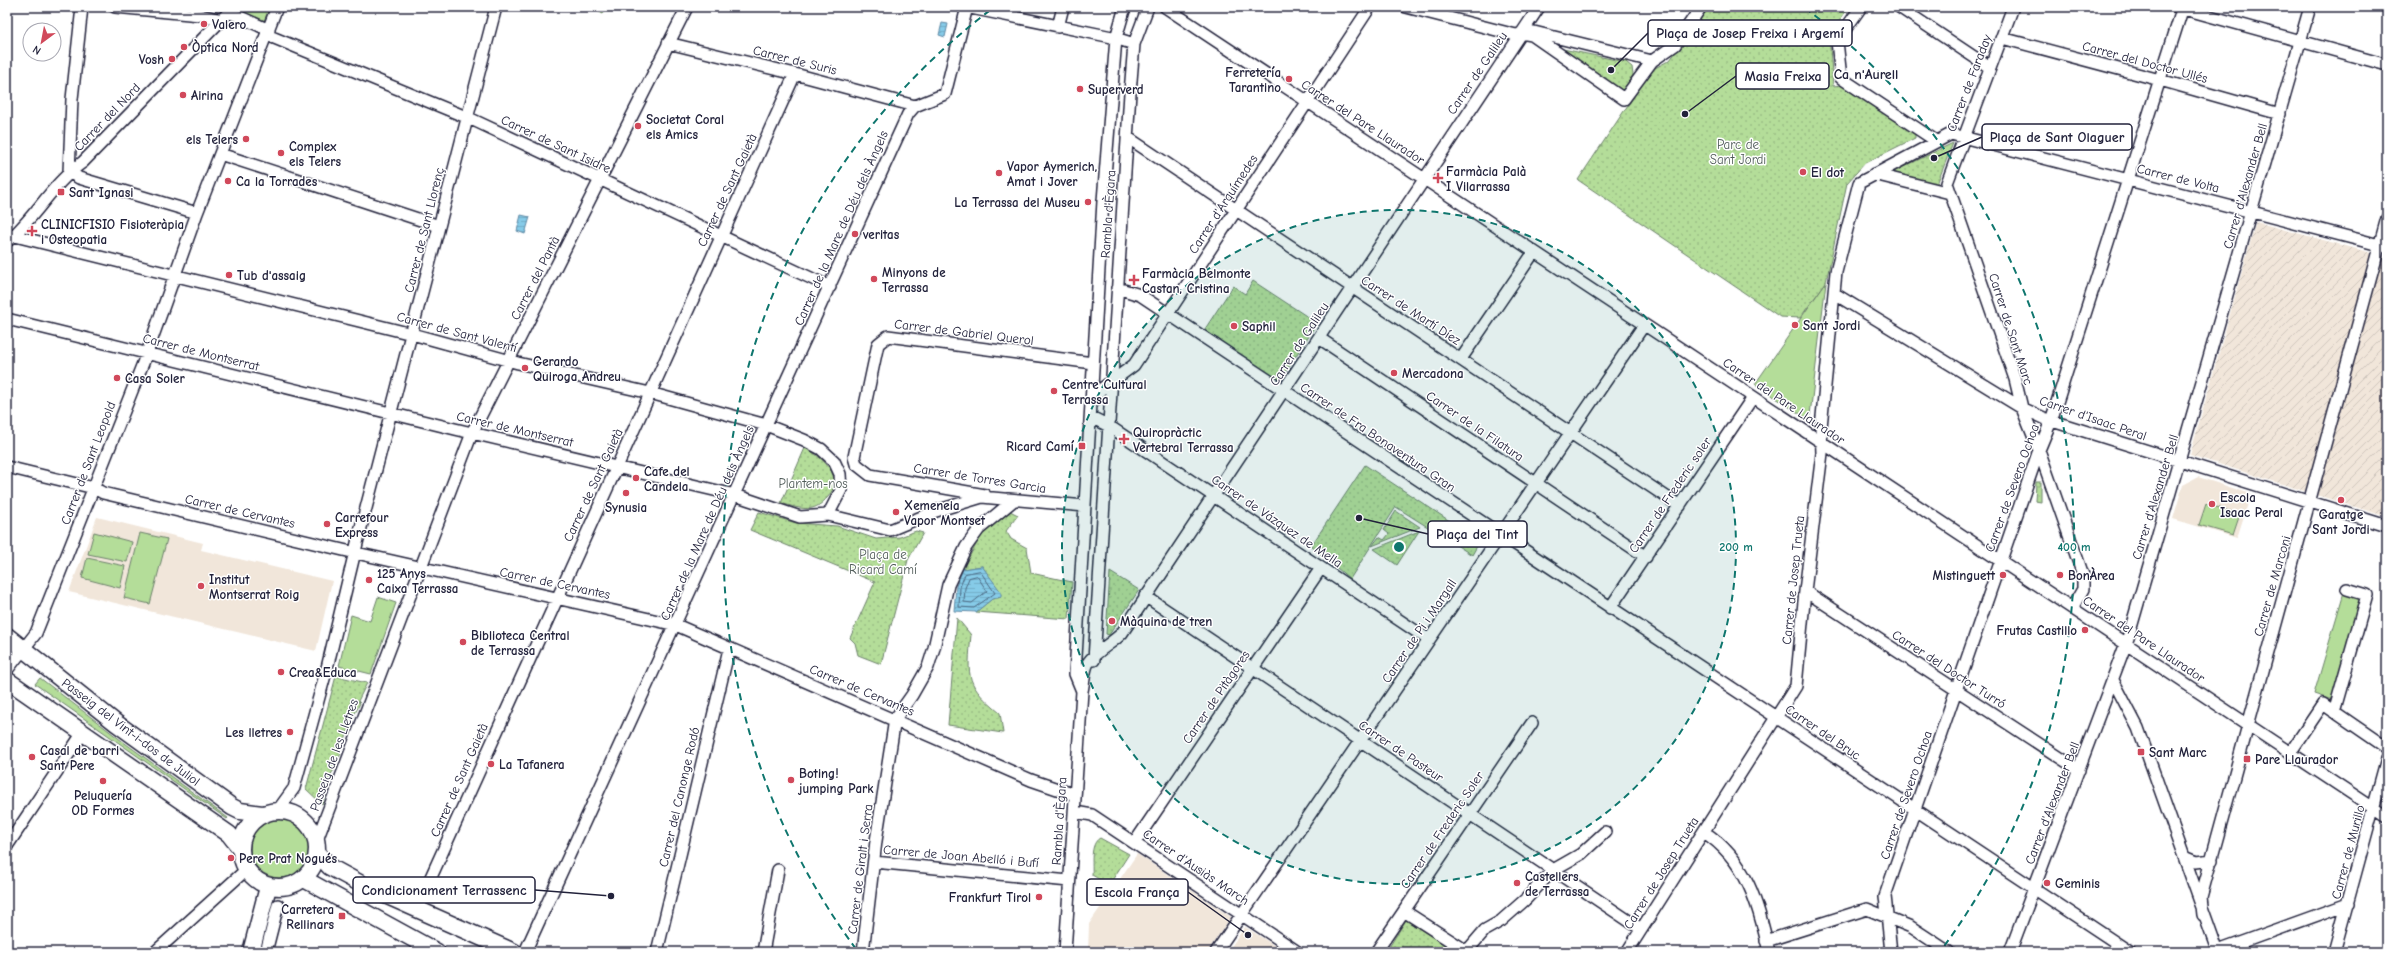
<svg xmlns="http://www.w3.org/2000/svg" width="2394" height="959" font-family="'Comic Neue',sans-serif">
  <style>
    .built { fill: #f1e6da }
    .industrial { fill: url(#industrial-furrows) }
    .grass { fill: #b4dd99; stroke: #6b806a }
    .park { fill: url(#park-dots); stroke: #6b806a }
    .water { fill: url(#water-rules); stroke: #5e87a3 }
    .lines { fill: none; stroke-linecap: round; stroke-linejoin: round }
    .shore { stroke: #4a6680; stroke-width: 1 }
    .street-casing { stroke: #22223b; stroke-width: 14 }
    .secondary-casing { stroke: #22223b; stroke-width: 19 }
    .street { stroke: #fff; stroke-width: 11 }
    .secondary { stroke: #fff; stroke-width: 16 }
    .ring { fill: none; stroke: #0f766e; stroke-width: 2; stroke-dasharray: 7 5 }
    .poi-dot { fill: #d1495b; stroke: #fff; stroke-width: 1.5 }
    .labels { text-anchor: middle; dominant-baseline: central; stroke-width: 3; stroke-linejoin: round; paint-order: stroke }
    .poi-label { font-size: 13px; font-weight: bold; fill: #22223b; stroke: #fff; text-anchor: start }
    .street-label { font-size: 13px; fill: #22223b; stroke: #fff }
    .park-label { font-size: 13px; fill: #4e5a57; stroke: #fff }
    .neighbourhood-label { font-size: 14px; font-weight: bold; fill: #22223b; stroke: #fff }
    .centre { fill: #0f766e; stroke: #fff; stroke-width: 2 }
    .ring-label { font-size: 12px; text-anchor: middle; font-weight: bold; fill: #0f766e; stroke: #fff; stroke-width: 3; stroke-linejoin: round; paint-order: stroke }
    .leader { fill: none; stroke: #22223b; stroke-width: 1.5 }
    .callout-dot { fill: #22223b; stroke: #fff; stroke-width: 1.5 }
    .callout { fill: #fff; stroke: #22223b; stroke-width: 1.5 }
    .callout-label { font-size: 14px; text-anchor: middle; font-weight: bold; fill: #22223b }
  </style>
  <defs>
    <pattern id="industrial-furrows" width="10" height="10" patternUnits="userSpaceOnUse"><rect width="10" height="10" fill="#f1e6da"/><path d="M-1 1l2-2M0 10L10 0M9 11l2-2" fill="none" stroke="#cec5bc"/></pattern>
    <pattern id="park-dots" width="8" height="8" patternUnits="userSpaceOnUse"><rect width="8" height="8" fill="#b4dd99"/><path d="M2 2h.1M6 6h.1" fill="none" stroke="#9abd85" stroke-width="1.8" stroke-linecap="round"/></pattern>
    <pattern id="water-rules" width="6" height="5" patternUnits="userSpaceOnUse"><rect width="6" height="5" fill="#86cbe8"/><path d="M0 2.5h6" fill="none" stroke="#73aec8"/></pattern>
  </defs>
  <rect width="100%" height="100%" fill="#fff"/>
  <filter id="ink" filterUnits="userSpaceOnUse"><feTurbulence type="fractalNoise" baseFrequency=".025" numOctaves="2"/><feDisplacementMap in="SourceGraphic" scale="8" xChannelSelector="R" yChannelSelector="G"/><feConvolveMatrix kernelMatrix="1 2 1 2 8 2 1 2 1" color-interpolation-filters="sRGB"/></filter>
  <g filter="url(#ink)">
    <path class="built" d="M2198 477 2251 494 2237 538 2173 519 2183 485Z
      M97 517 203 543 201 550 332 581 316 651 69 592Z
      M1137 854 1231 917 1207 952H1088L1089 924Z
      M1245 927 1275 946 1285 952H1227Z"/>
    <path class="industrial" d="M2256 222 2387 257V517L2190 455Z"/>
    <path class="grass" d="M244 7H270L263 23 240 13Z
      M1826 282 1810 415 1806 418 1755 384Z
      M2206 504 2240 514 2233 535 2199 525Z
      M94 532 132 542 127 562 88 554Z
      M140 533 167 539 150 604 124 598Z
      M87 558 125 566 120 588 82 578Z
      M2344 592 2363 597 2332 700 2314 694Z
      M378 597 396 603 371 674 339 666 351 615 370 621Z
      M40 678 122 741 228 818 227 819 35 684Z
      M250 848a30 30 0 1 1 60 0a30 30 0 1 1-60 0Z"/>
    <path class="park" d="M590 7H606L603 14Z
      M1709 7H1849L1829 35 1833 86 1842 85 1915 132V138L1865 163 1847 183 1826 282 1800 318 1780 317 1578 180 1648 75 1655 68 1670 60Z
      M1558 48 1626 62 1632 67 1633 75 1624 89 1619 91Z
      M1953 143 1937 184 1891 173Z
      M1253 281 1317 323 1279 382 1203 332 1233 286 1245 294Z
      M805 448C823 457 846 478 827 498 823 502 818 507 812 508 801 510 791 506 781 503Z
      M1365 465 1480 541 1472 555 1396 507 1350 579 1311 546Z
      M2036 482H2041V502L2035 501Z
      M1006 509 1018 515 1006 531 1011 539 1027 548 1031 573 1072 582 1069 619 976 612 992 599 1001 597 982 566 963 569C974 547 986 525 1006 509Z
      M1396 511 1420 527 1372 546 1379 537 1384 540 1389 534 1384 530Z
      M759 512 796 523 837 526 876 539 900 537 916 531 923 533 908 560 881 664 858 655 855 643 850 638 875 582 750 530Z
      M1419 531 1397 565 1374 549Z
      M1110 572 1139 590 1109 635 1106 634Z
      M957 618 971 635C967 678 966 685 1000 713L1003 733 948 725Z
      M336 676 367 683 358 701 360 703 349 726 350 728 339 752 341 754 334 764 336 767 329 777 331 780 325 789 327 791 322 804 306 789Z
      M1100 838 1129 854 1109 885 1092 875C1093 864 1089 844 1100 838Z
      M1406 920 1455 952H1386Z"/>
    <path class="water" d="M942 23 948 24 945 37 939 35Z
      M521 215 530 217 525 234 517 231Z
      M982 566 1001 592V597L992 599 976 612 954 611 956 586 963 569Z"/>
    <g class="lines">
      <path class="shore" d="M980 571 995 593 974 608 959 607 960 587 965 574Z
        M977 576 987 591 972 603 964 602 965 588 969 578Z"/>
      <defs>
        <path id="street" d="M115 7 200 15 223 20
          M966 7 1112 37 1134 44
          M1165 7 2387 817
          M1406 7 1516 35 1534 32 1652 61 1624 99 1532 35 1521 33
          M1861 7 1837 41 1841 78 1936 141
          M1899 7 1989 67
          M2013 7 1947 183 2015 379 2022 408 2039 450 2083 575V589L2072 608
          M2177 7 2387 65
          M1058 27 1063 7
          M267 35 471 119 830 287
          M2002 38 2160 80 2280 114
          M668 43 795 74 915 106
          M1652 61 1675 45 1701 7
          M1127 137 1680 506
          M220 154 439 226
          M69 172 72 99 82 7
          M69 172 79 178 197 213
          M1874 174 1950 193
          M7 234 412 334 518 363 650 393 766 425 804 440 821 449 834 461 840 474 841 490 828 515
          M9 240C36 216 54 182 83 162L229 12 269 30
          M1117 288 1140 295 2130 952
          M1835 294 2022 408 2046 419 2387 526
          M7 319 455 429 735 495 800 517 828 515 890 530 936 511 982 497 1014 500
          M1319 338 1646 557
          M1461 359 1534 252
          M1093 402 1100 390 1134 365 1370 7
          M1091 417 1109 426 1429 640
          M7 467 94 488 103 493 343 550 676 625 1031 780 1075 795
          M985 495 870 475 856 464 854 457 878 344 888 336 1093 363
          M1008 499 1085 506
          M1805 591 2079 770
          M1145 596 1641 929
          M1610 608 1753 397
          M1094 660 1130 93 1134 44 1148 7
          M7 670 36 633 147 353 197 213 277 7
          M2114 682 2138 728 2218 952
          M1082 691C1084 683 1084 670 1088 663 1096 650 1112 644 1122 633L1539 7
          M2334 712 2367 595 2347 589
          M2290 753 2323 704 2387 748
          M278 810 294 788 327 668 358 539 496 7
          M1075 812 1092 815 1298 952
          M1704 832C1746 859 1759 905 1769 952
          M317 840 472 433 687 7
          M1135 842 1321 568
          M7 846 82 734
          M2184 857 2196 862 2212 860
          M874 862 1069 881
          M417 908 795 74
          M1404 911 1468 952
          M2203 915 2201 897 2387 218
          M1766 941 1867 909 1911 927 1949 952
          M1467 951 1485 930 1501 921 1526 899 1553 870 1581 854 1605 832
          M2218 951 2348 904
          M155 952 247 869
          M266 952 278 905
          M525 952 908 114 915 106 945 94 967 7
          M657 952 729 649
          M763 952 778 870
          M863 952 876 841 895 719 912 695 928 667 934 648 948 585 966 547 979 529 1014 500
          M1065 952 1082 691 1075 674 1103 201 1116 38 1125 7
          M1216 952 1644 325
          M1376 952 1532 723
          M1627 952 1796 686 1805 591 1822 453 1821 427 1836 272 1859 183 1951 134 2387 247
          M1891 952 1885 896 2039 450 2051 421 2183 7
          M2010 952 2128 638 2310 7
          M2334 952 2387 758"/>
        <path id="secondary" d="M7 636 116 723 232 807 240 811 262 814
          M7 680 229 834 240 848
          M241 849a38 38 0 1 1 76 0a38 38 0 1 1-76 0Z
          M318 854 330 867 365 886 514 952
          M304 879 437 952
          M251 952 268 887"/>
      </defs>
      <use href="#street" class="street-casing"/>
      <use href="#secondary" class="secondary-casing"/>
      <use href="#street" class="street"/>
      <use href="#secondary" class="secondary"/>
    </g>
  </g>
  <circle cx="1399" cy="547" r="337" fill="#0f766e" fill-opacity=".12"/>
  <g class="ring">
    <circle cx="1399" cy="547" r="337"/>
    <path d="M856 949A675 675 0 0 1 993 8M1805 8A675 675 0 0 1 1942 949"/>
  </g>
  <g class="poi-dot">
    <circle cx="204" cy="24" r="4"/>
    <circle cx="184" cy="47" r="4"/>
    <circle cx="172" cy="59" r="4"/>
    <circle cx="1289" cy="79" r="4"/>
    <circle cx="1080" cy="89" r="4"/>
    <circle cx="183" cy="95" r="4"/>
    <circle cx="638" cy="126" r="4"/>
    <circle cx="246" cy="139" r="4"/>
    <circle cx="281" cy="153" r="4"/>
    <circle cx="1803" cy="172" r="4"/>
    <circle cx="999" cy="173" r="4"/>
    <path d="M1436 172h4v4h4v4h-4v4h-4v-4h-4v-4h4z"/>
    <circle cx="228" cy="181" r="4"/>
    <rect x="57" y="188" width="8" height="8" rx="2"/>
    <circle cx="1088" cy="202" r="4"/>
    <path d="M30 225h4v4h4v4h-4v4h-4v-4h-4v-4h4z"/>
    <circle cx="855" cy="234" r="4"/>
    <circle cx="229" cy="275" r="4"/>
    <circle cx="874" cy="279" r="4"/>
    <path d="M1132 274h4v4h4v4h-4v4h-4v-4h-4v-4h4z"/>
    <circle cx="1795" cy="325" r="4"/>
    <circle cx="1234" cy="326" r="4"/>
    <circle cx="525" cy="368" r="4"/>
    <circle cx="1394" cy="373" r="4"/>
    <circle cx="117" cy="378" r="4"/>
    <circle cx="1054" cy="391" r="4"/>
    <path d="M1122 433h4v4h4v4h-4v4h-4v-4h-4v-4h4z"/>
    <rect x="1078" y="442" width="8" height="8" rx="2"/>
    <circle cx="636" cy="478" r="4"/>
    <circle cx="626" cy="493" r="4"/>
    <circle cx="2341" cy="500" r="4"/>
    <circle cx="2212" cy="504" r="4"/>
    <circle cx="896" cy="512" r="4"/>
    <circle cx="327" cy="524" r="4"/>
    <circle cx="2003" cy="575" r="4"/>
    <circle cx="2060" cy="575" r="4"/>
    <circle cx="369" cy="580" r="4"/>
    <circle cx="201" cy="586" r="4"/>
    <circle cx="1112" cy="621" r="4"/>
    <circle cx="2085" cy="630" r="4"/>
    <circle cx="463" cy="642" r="4"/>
    <circle cx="281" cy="672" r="4"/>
    <circle cx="290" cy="732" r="4"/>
    <rect x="2137" y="748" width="8" height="8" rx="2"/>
    <circle cx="32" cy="757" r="4"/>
    <rect x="2243" y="755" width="8" height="8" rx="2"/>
    <circle cx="491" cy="764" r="4"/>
    <circle cx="791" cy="780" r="4"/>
    <circle cx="103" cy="781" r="4"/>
    <circle cx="231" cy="858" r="4"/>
    <circle cx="1517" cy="883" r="4"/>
    <circle cx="2047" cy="883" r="4"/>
    <circle cx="1039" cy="897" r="4"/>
    <rect x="338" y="912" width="8" height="8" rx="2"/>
  </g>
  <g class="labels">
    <g class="poi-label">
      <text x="212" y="24">Valero</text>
      <text x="192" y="47">Òptica Nord</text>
      <text x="164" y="59" text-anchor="end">Vosh</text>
      <text x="1281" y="72" text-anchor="end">Ferretería<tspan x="1281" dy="15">Tarantino</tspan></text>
      <text x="1088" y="89">Superverd</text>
      <text x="191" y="95">Airina</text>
      <text x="646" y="119">Societat Coral<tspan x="646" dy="15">els Amics</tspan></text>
      <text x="238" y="139" text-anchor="end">els Telers</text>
      <text x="289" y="146">Complex<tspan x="289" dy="15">els Telers</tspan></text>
      <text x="1007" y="166">Vapor Aymerich,<tspan x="1007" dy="15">Amat i Jover</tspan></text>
      <text x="1446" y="171">Farmàcia Palà<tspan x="1446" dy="15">I Vilarrassa</tspan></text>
      <text x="1811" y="172">El dot</text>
      <text x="236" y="181">Ca la Torrades</text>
      <text x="69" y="192">Sant Ignasi</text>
      <text x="1080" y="202" text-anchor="end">La Terrassa del Museu</text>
      <text x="41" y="224">CLINICFISIO Fisioteràpia<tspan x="41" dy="15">i Osteopatia</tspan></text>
      <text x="863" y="234">veritas</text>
      <text x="882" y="272">Minyons de<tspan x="882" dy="15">Terrassa</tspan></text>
      <text x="1142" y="273">Farmàcia Belmonte<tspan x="1142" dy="15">Castan, Cristina</tspan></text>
      <text x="237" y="275">Tub d'assaig</text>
      <text x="1803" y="325">Sant Jordi</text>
      <text x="1242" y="326">Saphil</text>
      <text x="533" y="361">Gerardo<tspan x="533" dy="15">Quiroga Andreu</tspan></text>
      <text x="1402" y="373">Mercadona</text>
      <text x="125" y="378">Casa Soler</text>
      <text x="1062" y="384">Centre Cultural<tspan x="1062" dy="15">Terrassa</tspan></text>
      <text x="1133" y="432">Quiropràctic<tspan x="1133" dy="15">Vertebral Terrassa</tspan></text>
      <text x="1074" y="446" text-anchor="end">Ricard Camí</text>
      <text x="644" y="471">Cafe del<tspan x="644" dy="15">Candela</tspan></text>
      <text x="2220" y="497">Escola<tspan x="2220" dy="15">Isaac Peral</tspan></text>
      <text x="904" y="505">Xemeneia<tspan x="904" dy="15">Vapor Montset</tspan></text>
      <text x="626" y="507" text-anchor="middle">Synusia</text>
      <text x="2341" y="514" text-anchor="middle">Garatge<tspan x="2341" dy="15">Sant Jordi</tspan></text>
      <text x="335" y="517">Carrefour<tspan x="335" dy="15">Express</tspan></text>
      <text x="377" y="573">125 Anys<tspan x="377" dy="15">Caixa Terrassa</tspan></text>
      <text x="1995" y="575" text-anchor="end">Mistinguett</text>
      <text x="2068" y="575">BonÀrea</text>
      <text x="209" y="579">Institut<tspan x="209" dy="15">Montserrat Roig</tspan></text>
      <text x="1120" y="621">Màquina de tren</text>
      <text x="2077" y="630" text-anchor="end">Frutas Castillo</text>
      <text x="471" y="635">Biblioteca Central<tspan x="471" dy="15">de Terrassa</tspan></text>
      <text x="289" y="672">Crea&amp;Educa</text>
      <text x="282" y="732" text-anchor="end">Les lletres</text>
      <text x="40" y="750">Casal de barri<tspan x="40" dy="15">Sant Pere</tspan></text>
      <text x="2149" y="752">Sant Marc</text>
      <text x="2255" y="759">Pare Llaurador</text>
      <text x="499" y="764">La Tafanera</text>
      <text x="799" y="773">Boting!<tspan x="799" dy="15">jumping Park</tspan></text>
      <text x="103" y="795" text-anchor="middle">Peluquería<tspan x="103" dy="15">OD Formes</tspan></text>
      <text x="239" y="858">Pere Prat Nogués</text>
      <text x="1525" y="876">Castellers<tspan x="1525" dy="15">de Terrassa</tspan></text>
      <text x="2055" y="883">Geminis</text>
      <text x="1031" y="897" text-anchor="end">Frankfurt Tirol</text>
      <text x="334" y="909" text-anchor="end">Carretera<tspan x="334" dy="15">Rellinars</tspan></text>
    </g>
    <g class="street-label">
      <text transform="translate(795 60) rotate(14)">Carrer de Suris</text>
      <text transform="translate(2145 62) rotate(15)">Carrer del Doctor Ullés</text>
      <text transform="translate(1477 73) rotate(-56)">Carrer de Galileu</text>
      <text transform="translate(1969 83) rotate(-69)">Carrer de Faraday</text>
      <text transform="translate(107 117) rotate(-46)">Carrer del Nord</text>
      <text transform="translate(1363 122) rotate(33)">Carrer del Pare Llaurador</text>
      <text transform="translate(556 144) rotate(25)">Carrer de Sant Isidre</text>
      <text transform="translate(2178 178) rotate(14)">Carrer de Volta</text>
      <text transform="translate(2245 186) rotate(-74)">Carrer d'Alexander Bell</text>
      <text transform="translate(727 190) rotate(-65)">Carrer de Sant Gaietà</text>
      <text transform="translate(1223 204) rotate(-57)">Carrer d'Arquímedes</text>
      <text transform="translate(1108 214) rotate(-86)">Rambla d'Ègara</text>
      <text transform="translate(841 228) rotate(-66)">Carrer de la Mare de Déu dels Àngels</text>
      <text transform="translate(424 230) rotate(-76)">Carrer de Sant Llorenç</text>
      <text transform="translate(535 278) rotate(-63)">Carrer del Pantà</text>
      <text transform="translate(1411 310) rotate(33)">Carrer de Martí Díez</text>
      <text transform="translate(2011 329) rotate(72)">Carrer de Sant Marc</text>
      <text transform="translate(457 332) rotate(15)">Carrer de Sant Valentí</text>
      <text transform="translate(964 332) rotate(7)">Carrer de Gabriel Querol</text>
      <text transform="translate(1299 344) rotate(-57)">Carrer de Galileu</text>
      <text transform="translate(201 352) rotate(14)">Carrer de Montserrat</text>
      <text transform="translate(1784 401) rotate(34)">Carrer del Pare Llaurador</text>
      <text transform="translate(2093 418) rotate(19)">Carrer d'Isaac Peral</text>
      <text transform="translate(1475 426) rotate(34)">Carrer de la Filatura</text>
      <text transform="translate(515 429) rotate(13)">Carrer de Montserrat</text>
      <text transform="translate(1378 437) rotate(34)">Carrer de Fra Bonaventura Gran</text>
      <text transform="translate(88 463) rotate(-69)">Carrer de Sant Leopold</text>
      <text transform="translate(980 478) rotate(9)">Carrer de Torres Garcia</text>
      <text transform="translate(593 485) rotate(-65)">Carrer de Sant Gaietà</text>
      <text transform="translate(2012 488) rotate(-70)">Carrer de Severo Ochoa</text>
      <text transform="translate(1670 495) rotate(-56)">Carrer de Frederic soler</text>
      <text transform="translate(2155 497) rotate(-73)">Carrer d'Alexander Bell</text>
      <text transform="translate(240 511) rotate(13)">Carrer de Cervantes</text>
      <text transform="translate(1277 521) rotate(34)">Carrer de Vázquez de Mella</text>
      <text transform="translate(707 523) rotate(-66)">Carrer de la Mare de Déu dels Àngels</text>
      <text transform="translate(1793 580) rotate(-84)">Carrer de Josep Trueta</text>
      <text transform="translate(555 583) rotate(12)">Carrer de Cervantes</text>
      <text transform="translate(2272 586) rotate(-74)">Carrer de Marconi</text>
      <text transform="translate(1419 631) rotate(-56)">Carrer de Pi i Margall</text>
      <text transform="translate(2144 639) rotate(34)">Carrer del Pare Llaurador</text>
      <text transform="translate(1949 669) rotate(33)">Carrer del Doctor Turró</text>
      <text transform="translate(862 690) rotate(23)">Carrer de Cervantes</text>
      <text transform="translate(1216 697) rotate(-56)">Carrer de Pitàgores</text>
      <text transform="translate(131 732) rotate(37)">Passeig del Vint-i-dos de Juliol</text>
      <text transform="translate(1823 732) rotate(34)">Carrer del Bruc</text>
      <text transform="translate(1401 751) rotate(34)">Carrer de Pasteur</text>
      <text transform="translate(334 755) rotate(-70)">Passeig de les Lletres</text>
      <text transform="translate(459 780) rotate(-66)">Carrer de Sant Gaietà</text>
      <text transform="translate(1906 795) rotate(-71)">Carrer de Severo Ochoa</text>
      <text transform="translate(679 797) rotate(-77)">Carrer del Canonge Rodó</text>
      <text transform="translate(2052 803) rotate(-69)">Carrer d'Alexander Bell</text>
      <text transform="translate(1059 821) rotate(-86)">Rambla d'Ègara</text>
      <text transform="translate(1442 830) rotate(-56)">Carrer de Frederic Soler</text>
      <text transform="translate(2348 852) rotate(-75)">Carrer de Murillo</text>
      <text transform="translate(961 856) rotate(5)">Carrer de Joan Abelló i Bufí</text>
      <text transform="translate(1196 867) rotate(34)">Carrer d'Ausiàs March</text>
      <text transform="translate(860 869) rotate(-83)">Carrer de Giralt i Serra</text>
      <text transform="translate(1661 873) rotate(-58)">Carrer de Josep Trueta</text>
    </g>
    <g class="park-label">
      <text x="1738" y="144">Parc de<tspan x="1738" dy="15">Sant Jordi</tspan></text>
      <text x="813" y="483">Plantem-nos</text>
      <text x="883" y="554">Plaça de<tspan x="883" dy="15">Ricard Camí</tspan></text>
    </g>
    <g class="neighbourhood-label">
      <text x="1866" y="74">Ca n'Aurell</text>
    </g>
  </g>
  <circle cx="1399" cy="547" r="6" class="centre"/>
  <g class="ring-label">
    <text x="1736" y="551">200 m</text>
    <text x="2074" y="551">400 m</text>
  </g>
  <path class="leader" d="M1611 70L1648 33M1685 114L1736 76M1934 158L1982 137M1359 518L1428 534M611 896L535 890M1248 935L1188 892"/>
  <g class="callout-dot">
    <circle cx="1611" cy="70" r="4"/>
    <circle cx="1685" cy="114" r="4"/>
    <circle cx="1934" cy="158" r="4"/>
    <circle cx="1359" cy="518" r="4"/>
    <circle cx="611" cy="896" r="4"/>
    <circle cx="1248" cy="935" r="4"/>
  </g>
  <g class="callout">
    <rect x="1648" y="20" width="204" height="26" rx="4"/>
    <rect x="1736" y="63" width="93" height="26" rx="4"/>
    <rect x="1982" y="124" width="150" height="26" rx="4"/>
    <rect x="1428" y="521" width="99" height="26" rx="4"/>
    <rect x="353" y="877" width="182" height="26" rx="4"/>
    <rect x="1087" y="879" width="101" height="26" rx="4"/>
  </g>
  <g class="callout-label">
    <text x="1750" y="38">Plaça de Josep Freixa i Argemí</text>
    <text x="1783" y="81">Masia Freixa</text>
    <text x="2057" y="142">Plaça de Sant Olaguer</text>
    <text x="1477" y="539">Plaça del Tint</text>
    <text x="444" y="895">Condicionament Terrassenc</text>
    <text x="1137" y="897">Escola França</text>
  </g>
  <rect width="2394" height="959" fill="none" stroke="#fff" stroke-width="24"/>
  <rect x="12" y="12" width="2370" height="935" fill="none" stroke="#22223b" stroke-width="1.5" filter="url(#ink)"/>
  <g transform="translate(42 42) rotate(212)"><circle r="19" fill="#ffffff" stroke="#a7a7b1"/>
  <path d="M0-3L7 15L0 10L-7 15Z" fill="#d1495b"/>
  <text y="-6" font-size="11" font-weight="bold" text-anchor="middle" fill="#22223b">N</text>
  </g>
</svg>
